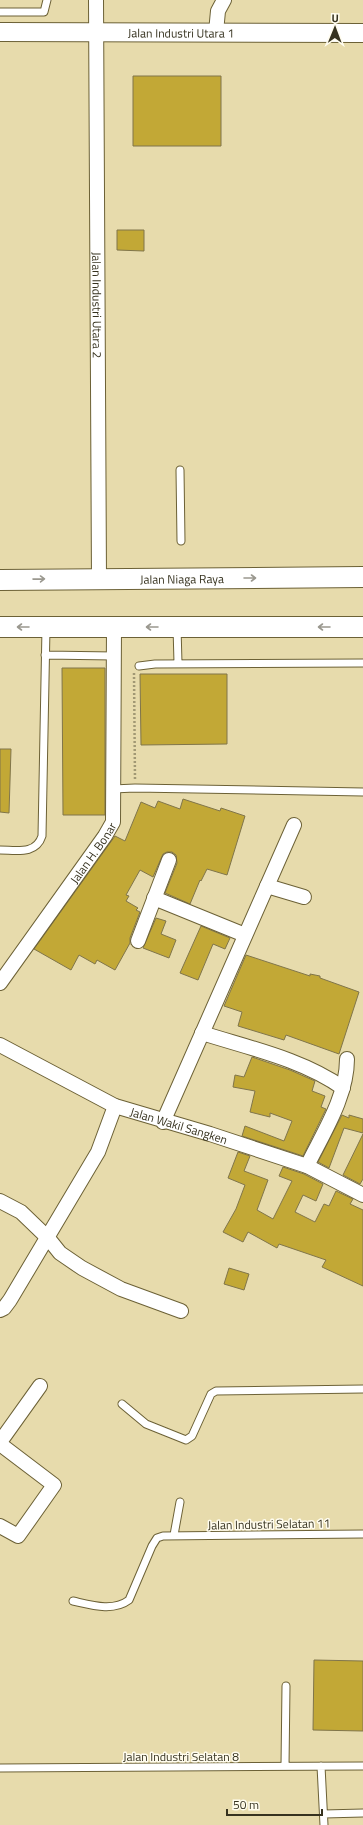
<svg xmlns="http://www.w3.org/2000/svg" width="363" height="1825" font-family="'Titillium Web',sans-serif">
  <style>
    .building { fill: #c2a836; stroke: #80754a }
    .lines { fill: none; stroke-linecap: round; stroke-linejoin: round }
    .service-casing { stroke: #6c6136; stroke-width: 9 }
    .minor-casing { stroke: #6c6136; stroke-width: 16 }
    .tertiary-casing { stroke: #6c6136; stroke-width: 20 }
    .secondary-casing { stroke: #6c6136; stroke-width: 22 }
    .path { stroke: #a19874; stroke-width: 2.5; stroke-dasharray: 2 2; stroke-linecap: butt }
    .service { stroke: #fff; stroke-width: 7 }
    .minor { stroke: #fff; stroke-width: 14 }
    .tertiary { stroke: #fff; stroke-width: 18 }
    .secondary { stroke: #fff; stroke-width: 20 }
    .oneway { stroke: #9a988f }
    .labels { text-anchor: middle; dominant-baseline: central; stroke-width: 3; stroke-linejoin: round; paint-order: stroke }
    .street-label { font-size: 12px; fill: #36321f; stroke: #fffcee }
  </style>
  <rect width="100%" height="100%" fill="#e7dbac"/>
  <path class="building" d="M133 76H221V146H133Z
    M117 230H144V251L117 250Z
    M62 668H105V815H63Z
    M140 674H227V744L141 745Z
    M0 749H11L9 813 0 812Z
    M183 799 220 811 221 808 245 816 227 875 207 869 201 881 200 880 190 904 165 893 177 863 176 855 172 852H167L163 854 153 877 140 870 126 895 129 896 126 901 138 908 136 910 140 912 130 938V943L115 970 97 960 95 964 79 955 71 970 34 949 115 836 125 841 141 802 155 808 158 801 180 809Z
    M156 918 166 921 161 934 176 940 169 958 143 948Z
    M201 926 230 938 225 949 213 944 198 980 180 973Z
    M246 955 310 976V974L320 976V978L359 992 339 1054 286 1035 284 1040 238 1026 242 1012 224 1006Z
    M252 1057 290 1070 315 1081 312 1091 325 1096 321 1107 326 1109 303 1156 242 1136 245 1126 284 1141 292 1121 270 1113V1117L250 1112 255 1091 233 1087 235 1075 244 1077Z
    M342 1115 349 1118V1115L363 1119V1133L344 1128 329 1168 318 1162Z
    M363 1134V1179L360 1184 343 1175Z
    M238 1152 250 1156 244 1171 268 1180 257 1210 273 1219 292 1181 279 1176 283 1167 304 1174 323 1184 316 1201 303 1195 295 1212 315 1222 324 1204 329 1206 336 1191 353 1199 350 1204 363 1210V1286L322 1267 326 1260 279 1244 277 1248 248 1232 243 1242 223 1232 236 1209 245 1185 228 1178Z
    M229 1268 249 1274 244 1290 224 1284Z
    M314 1660 363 1661V1731L313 1730Z"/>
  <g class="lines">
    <defs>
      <path id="service" d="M0 12H44L47 0
        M180 470 181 541
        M177 627 178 663
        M45 655 114 656
        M139 666 155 664 363 663
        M113 789 135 788 363 792
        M0 850C16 850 36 855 42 836L46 628
        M122 1404 146 1424 186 1440 192 1436 211 1394 216 1391 363 1389
        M174 1535 180 1502
        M73 1601C91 1605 113 1612 129 1600L152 1546 157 1538 163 1536 363 1534
        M285 1766 286 1686
        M321 1766 324 1825
        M0 1768 363 1766
        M324 1814 363 1813"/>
      <g id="minor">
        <path id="s1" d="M96 0 99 579"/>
        <path d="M216 32 218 11 224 0"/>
        <path d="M267 886 304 897"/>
        <path d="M154 898 245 935"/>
        <path d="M138 941 169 860"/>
        <path id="s2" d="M0 983 105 836 113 822 114 627"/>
        <path d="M202 1033C249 1048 302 1059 343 1088"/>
        <path id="s3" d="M0 1045 115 1106 210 1134 307 1166 363 1195"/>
        <path d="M163 1122 294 825"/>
        <path d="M307 1166C323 1133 347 1097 347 1059"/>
        <path d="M0 1201 21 1212 48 1238 60 1253 82 1268 121 1289 181 1311"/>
        <path d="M0 1310 4 1308 10 1300 98 1152 115 1106"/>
        <path d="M0 1442 40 1386"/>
        <path d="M0 1444 54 1485 18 1536 0 1526"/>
      </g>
      <g id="tertiary">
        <path id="s4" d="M0 32 363 33"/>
      </g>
      <g id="secondary">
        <path id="s5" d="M0 580 363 577"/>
        <path d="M0 627H363"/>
      </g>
    </defs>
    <use href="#service" class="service-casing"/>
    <use href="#minor" class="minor-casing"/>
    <use href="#tertiary" class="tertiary-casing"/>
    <use href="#secondary" class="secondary-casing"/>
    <path class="path" d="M134 673 135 780"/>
    <use href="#service" class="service"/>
    <use href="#minor" class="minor"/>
    <use href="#tertiary" class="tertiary"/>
    <use href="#secondary" class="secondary"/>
  </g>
  <defs><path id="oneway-shaft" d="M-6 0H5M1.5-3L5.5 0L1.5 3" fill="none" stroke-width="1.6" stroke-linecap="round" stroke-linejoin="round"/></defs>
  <g class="oneway">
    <use href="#oneway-shaft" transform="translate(250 578)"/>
    <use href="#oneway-shaft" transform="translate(39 579) rotate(-1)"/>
    <use href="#oneway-shaft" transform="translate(23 627) rotate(-180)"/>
    <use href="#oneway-shaft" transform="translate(152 627) rotate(180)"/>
    <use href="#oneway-shaft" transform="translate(324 627) rotate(180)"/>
  </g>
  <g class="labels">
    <g class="street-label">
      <text stroke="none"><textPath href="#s4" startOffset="181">Jalan Industri Utara 1</textPath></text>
      <text stroke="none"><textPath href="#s1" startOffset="305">Jalan Industri Utara 2</textPath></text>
      <text stroke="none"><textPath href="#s5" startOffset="182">Jalan Niaga Raya</textPath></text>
      <text stroke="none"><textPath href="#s2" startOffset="160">Jalan H. Bonar</textPath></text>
      <text stroke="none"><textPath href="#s3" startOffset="197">Jalan Wakil Sangken</textPath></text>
      <text transform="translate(269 1524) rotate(-1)">Jalan Industri Selatan 11</text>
      <text x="181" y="1756">Jalan Industri Selatan 8</text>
    </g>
  </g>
  <g transform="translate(335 28) rotate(1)" stroke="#fffcee" stroke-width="3" paint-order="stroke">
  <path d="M0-3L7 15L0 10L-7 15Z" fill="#36321f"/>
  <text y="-6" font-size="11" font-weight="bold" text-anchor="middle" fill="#36321f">U</text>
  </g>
  <path d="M227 1809v6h95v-6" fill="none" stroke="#36321f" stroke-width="2"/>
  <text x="233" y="1809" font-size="12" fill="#36321f" stroke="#fffcee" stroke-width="3" paint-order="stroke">50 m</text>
</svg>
